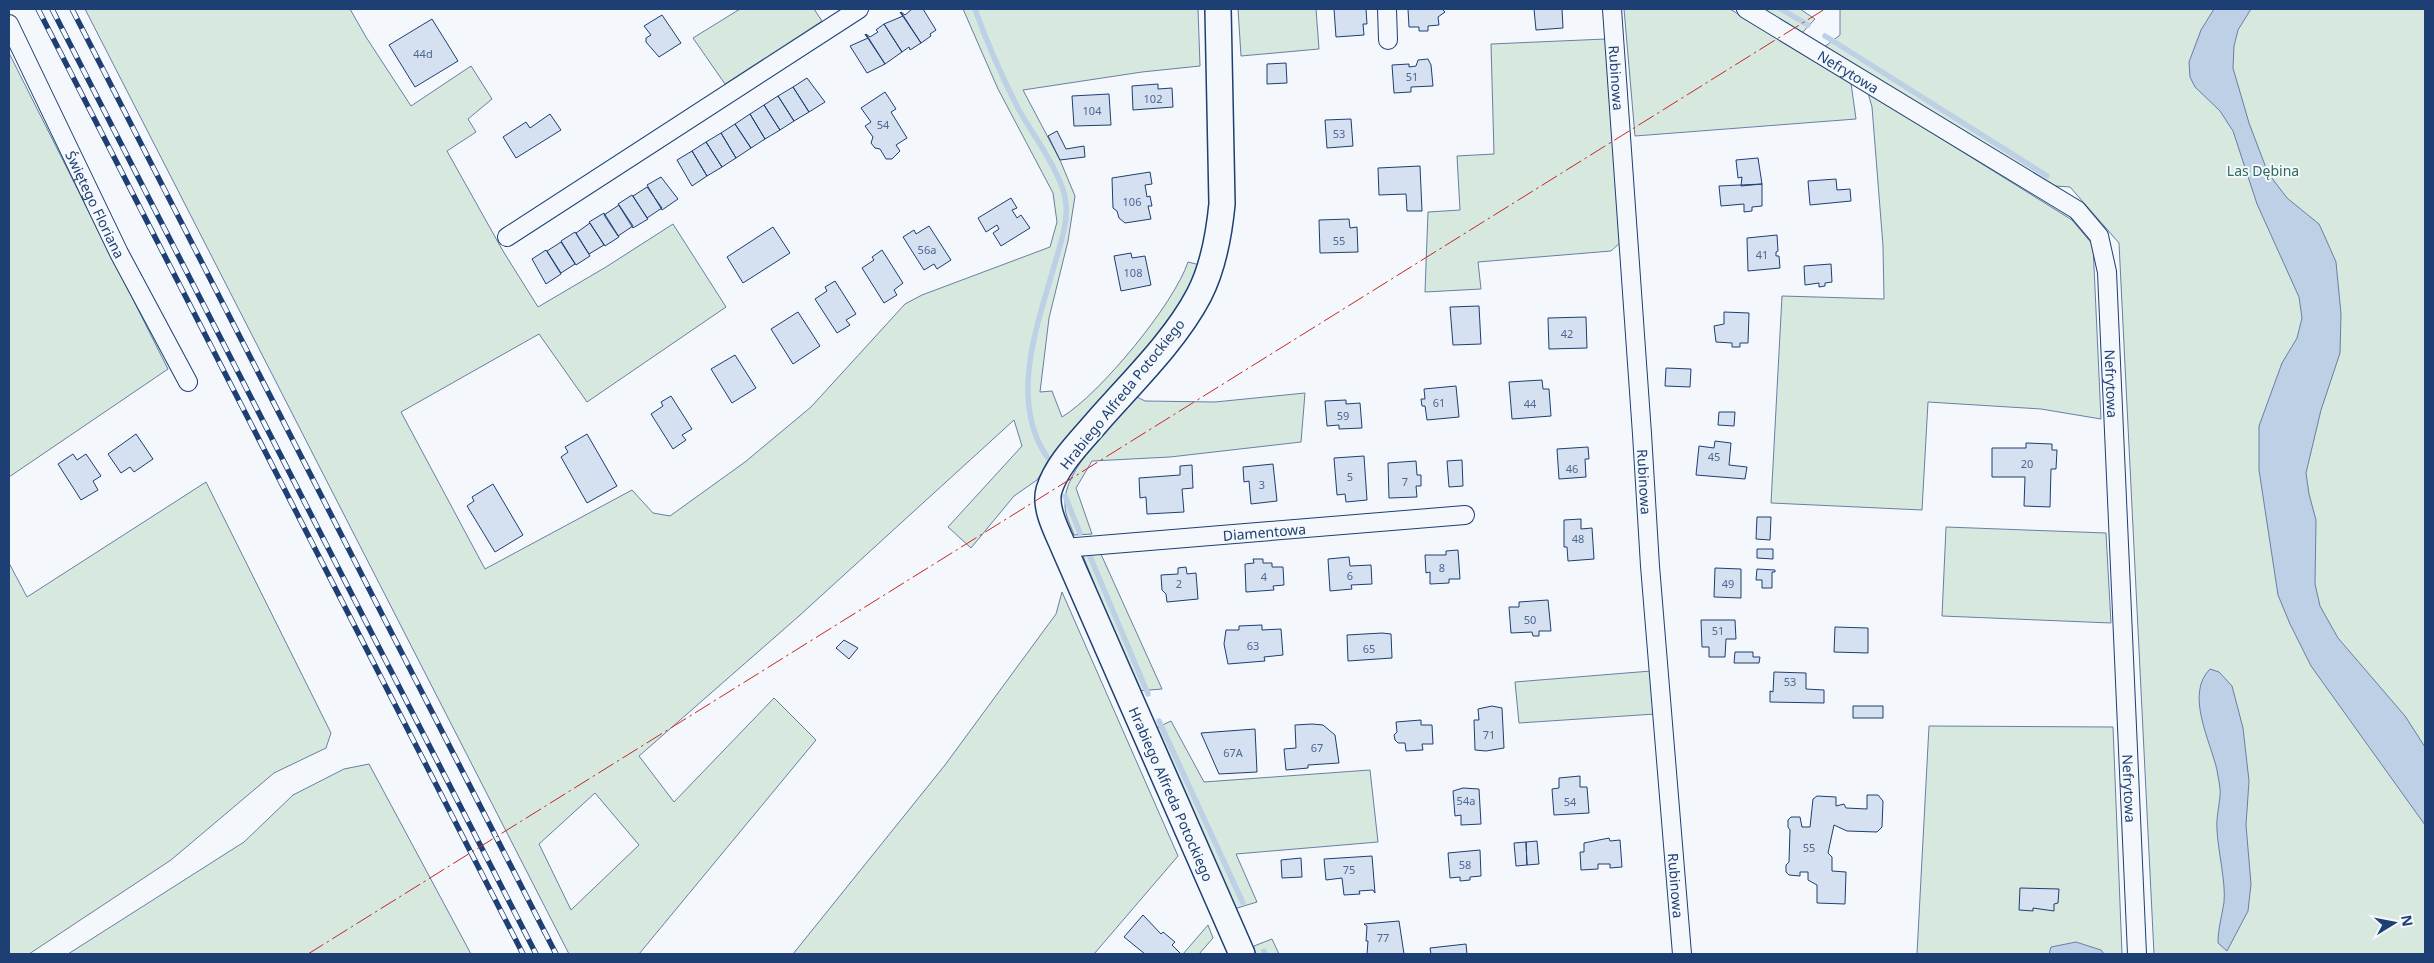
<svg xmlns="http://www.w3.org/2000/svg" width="2434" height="963" font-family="'Noto Sans',sans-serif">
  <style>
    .green { fill: #d7e8df; stroke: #687fa3; fill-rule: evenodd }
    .water { fill: #bed0e5; stroke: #687fa3 }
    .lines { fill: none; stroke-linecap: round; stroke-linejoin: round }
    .stream { stroke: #bed0e5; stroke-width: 5.5 }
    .building { fill: #d5e0f0; stroke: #1d3f73 }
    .street-casing { stroke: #1d3f73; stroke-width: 20 }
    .secondary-casing { stroke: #1d3f73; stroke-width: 28 }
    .street { stroke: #f4f7fb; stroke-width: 18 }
    .secondary { stroke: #f4f7fb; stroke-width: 25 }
    .rail-casing { stroke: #1d3f73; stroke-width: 5.5 }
    .rail { stroke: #f4f7fb; stroke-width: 4; stroke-dasharray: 11; stroke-linecap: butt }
    .power { stroke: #c62828; stroke-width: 1; stroke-dasharray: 18 4 2.5 4; stroke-linecap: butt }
    .labels { text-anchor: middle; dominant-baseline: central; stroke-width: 4; stroke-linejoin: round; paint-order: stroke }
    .number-label { font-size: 11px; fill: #4b6792 }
    .street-label { font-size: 14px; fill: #1d3f73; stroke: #f4f7fb }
    .park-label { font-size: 14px; fill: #2c6c60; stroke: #f4f7fb }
  </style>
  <rect width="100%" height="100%" fill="#f4f7fb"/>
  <path class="green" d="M85 9H350L366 37 411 106 471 66 492 99 468 119 476 132 447 151 503 251 538 307 606 267 673 224 726 307 587 402 539 334 401 412 485 569 632 490 653 513 670 516 745 462 811 407 905 304 922 295 1050 247 1057 222 1053 193 998 89 963 9H1198L1200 66 1142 72 1023 90 1060 160 1075 196 1068 241 1049 318 1040 392 1052 391 1062 417C1100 394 1174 304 1188 262L1200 265 1187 302 1151 346 1058 449 1037 480 1014 496 971 548 948 527 1022 446 1014 420 799 616 639 756 674 802 774 698 816 740 639 954H569ZM595 793 639 845 571 910 539 844Z
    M740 9H814L822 21 725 84 693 38Z
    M1238 9H1316L1319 49 1241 56Z
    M1624 9H1730L1851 83 1856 119 1635 136Z
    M1757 9H1800L1815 19 1802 33Z
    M1840 9H2425V954H2154L2119 243 2070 187 2055 186 1823 48 1840 35Z
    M1606 39 1621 242 1611 251 1478 262 1481 289 1425 292 1428 212 1460 210 1457 156 1494 154 1491 44Z
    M9 53 168 369 9 477Z
    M1868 93 2072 220 2093 245 2101 419 2041 409 1928 402 1922 510 1771 503 1782 296 1884 299 1883 246 1872 107Z
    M1305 393 1301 442 1170 457 1092 461 1076 488 1092 534 1074 535C1071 526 1065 516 1065 505 1062 470 1115 422 1137 397L1145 401 1215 402Z
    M206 482 331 733 326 748 274 773 171 860 29 954H9V563L27 597Z
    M1946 527 2106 533 2111 623 1942 616Z
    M1098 550 1100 552 1162 689 1137 691 1093 592 1096 588 1083 556Z
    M1062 592 1178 856 1094 954H793L945 765 1056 614Z
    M1651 671 1655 714 1519 723 1515 682Z
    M1171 721 1204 782 1370 770 1378 842 1236 854 1257 902 1234 909 1154 729Z
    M1929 726 2113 727 2122 954H1917Z
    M369 764 471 954H68L244 842 293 795 344 769Z
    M1208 925 1213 938 1199 954H1183Z
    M1272 939 1279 954H1253L1254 946Z"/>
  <path class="water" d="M2214 9H2251L2238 30 2234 46 2233 68 2249 123 2268 173 2287 198 2319 224 2325 237 2336 262 2341 314 2340 353 2321 410 2306 473 2309 494 2316 520 2315 584 2320 606 2338 638 2405 716 2425 747V825L2311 666 2290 624 2278 595 2259 470V426L2282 363 2297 338 2302 318 2299 297 2257 204 2233 131 2220 111 2195 87 2190 77 2189 62 2201 30Z
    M2210 669 2219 672 2232 686 2243 728 2249 781 2246 825 2251 884 2248 911 2227 951 2218 943C2218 928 2222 916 2224 902 2226 883 2218 851 2217 830 2216 818 2219 808 2220 796 2221 788 2218 778 2217 770 2210 740 2185 694 2210 669Z
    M2076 942 2101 950 2104 954H2049L2051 947Z"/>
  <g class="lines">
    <path class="stream" d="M975 9C987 43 1002 77 1019 110 1033 135 1064 176 1066 204 1068 224 1060 244 1055 263 1038 324 1008 399 1047 457
      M1781 9 1808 25
      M1825 36 2047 176
      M1065 496 1080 533
      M1089 554 1148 694
      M1159 721 1243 903
      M1264 951 1265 954"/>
  </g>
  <path class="building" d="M912 9H923L936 30 930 34 931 36 921 43 901 12 905 15Z
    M1334 9H1366L1367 24H1363L1364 35 1336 37Z
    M1408 9H1442L1445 12 1438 17 1439 25 1428 26V31H1419V27H1409Z
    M1534 9H1562L1563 28 1536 30Z
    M900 12 921 43 910 50 909 47 902 52 884 24 903 16Z
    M662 15 681 43 659 57 646 42V38L651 35 644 26Z
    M432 19 458 61 415 87 389 45Z
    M884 24 902 52 885 64 866 34 870 37 878 32 876 30Z
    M865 34 885 64 867 73 850 46 868 38Z
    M1428 59 1431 65 1433 86 1411 87V92L1394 93 1392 65 1409 64V67L1416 66 1418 60Z
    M1286 63 1287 83 1267 84V64Z
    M807 78 825 102 809 112 793 87Z
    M1158 84V89L1172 88 1173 107 1133 110 1132 86Z
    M793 87 809 112 794 121 778 96Z
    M885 92 896 109 891 112 907 138 896 145 900 151 892 159H886L880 149 875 148 871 143 873 137 865 126 871 122 861 108Z
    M1109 94 1111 125 1074 126 1072 96Z
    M778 96 794 121 780 130 764 105Z
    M764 105 780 130 765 139 750 114Z
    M550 114 561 130 516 158 503 137 526 122 530 128Z
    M750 114 765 139 751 148 735 124Z
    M1351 119 1353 146 1327 148 1325 120Z
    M735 124 751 148 736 158 721 133Z
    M1057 131 1066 149 1084 146 1085 157 1060 160 1048 136Z
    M721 133 736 158 722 167 706 142Z
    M706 142 722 167 707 176 692 151Z
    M692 151 707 176 692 186 677 160Z
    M1758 158 1762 184 1741 186 1742 177 1738 178 1736 160Z
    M1420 166 1422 211H1407L1406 194 1379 195 1378 168Z
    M1150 172 1152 184 1145 185 1147 197 1150 196 1152 206H1148L1151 219 1125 223 1119 218 1117 211 1113 208 1112 178Z
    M661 177 678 199 662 210 647 185Z
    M1836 179 1837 190 1850 189 1851 201 1810 205 1808 181Z
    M1762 184V206L1752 207V211L1744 212V204L1721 206 1719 186Z
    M647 187 662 208 647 218 633 196Z
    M632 195 648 219 633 228 618 204Z
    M1011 198 1017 208 1012 210 1017 218 1021 215 1030 228 1001 246 993 233 999 229 997 225 986 232 978 218Z
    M619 205 633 226 618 236 604 215Z
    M604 213 619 237 605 246 589 222Z
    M1349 219 1350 228 1357 227 1358 252 1320 253 1319 220Z
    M590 223 604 245 589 254 576 233Z
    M929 226 951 260 937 269 934 264 924 270 903 237 914 230 916 234Z
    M773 227 790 253 743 283 727 257Z
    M575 232 590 256 576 265 561 241Z
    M1777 235 1778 251 1776 252V256H1779L1780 268 1748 271 1747 238Z
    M561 242 575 264 561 273 547 251Z
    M546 250 561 274 546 284 532 259Z
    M882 250 903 283 894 290 897 295 884 303 862 268 874 260 872 257Z
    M1131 253 1132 258 1145 256 1151 285 1121 291 1114 256Z
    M1831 264 1832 282 1825 283V286L1819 287V283L1805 285 1804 266Z
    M835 281 856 314 846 320 850 325 837 333 815 299 827 291 825 287Z
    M1479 306 1481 344 1453 345 1450 307Z
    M798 312 820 346 793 364 771 329Z
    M1724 312 1749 313 1748 343H1740V347H1732V343L1716 342 1714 326 1724 324Z
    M1586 317 1587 348 1549 349 1548 318Z
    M735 355 756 388 732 403 711 369Z
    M1666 368 1691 369 1690 387 1665 386Z
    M1542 380 1543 389H1549L1551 416 1512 419 1509 382Z
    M1456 386 1459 417 1427 420 1425 406H1422L1421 399H1425L1424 389Z
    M671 396 692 429 682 435 686 440 673 449 651 414 663 406 661 402Z
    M1346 400V404L1360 403 1362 428 1339 429V425L1327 426 1325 401Z
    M1719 412H1735L1734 426 1718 425Z
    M136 434 153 459 134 472 130 467 121 473 108 454Z
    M587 434 617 486 587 503 561 457 568 452 565 447Z
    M1715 441 1731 443 1729 465 1747 467 1745 479 1696 475 1699 446 1714 448Z
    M2026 443 2052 444V450H2057L2056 469H2051L2050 507 2024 506 2025 477H1992V448H2026Z
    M1588 447 1589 459H1585L1586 477 1559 479 1557 449Z
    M73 454 77 460 86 454 101 476 93 481 98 490 81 500 58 464Z
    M1364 456 1367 500 1346 502 1345 494 1337 495 1334 458Z
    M1462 460 1463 486 1449 487 1447 461Z
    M1416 461 1417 475H1421V486H1416L1417 497 1389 498 1388 463Z
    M1273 464 1277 501 1251 504 1249 481 1244 482 1243 467Z
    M1192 465 1193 488 1182 489 1184 512 1147 514 1146 497 1140 498 1139 478 1180 475V466Z
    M493 484 523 535 495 552 467 506 474 501 472 497Z
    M1757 517H1771L1770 540 1756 539Z
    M1581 519V529L1592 528 1594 559 1568 561 1567 547H1564V520Z
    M1757 549H1773V559L1757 558Z
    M1458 550 1460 579H1449V583L1430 584V572L1426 573 1425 555H1446V551Z
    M1349 557 1350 566 1371 565 1372 584 1351 585 1352 589 1330 591 1328 559Z
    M1253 559H1263V563H1272V567H1283L1284 585 1273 586 1274 590 1246 592 1245 564 1254 563Z
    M1186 567 1187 574 1196 573 1198 599 1167 602 1166 594 1162 590 1161 575 1178 574V568Z
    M1715 568 1741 569V598L1714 597Z
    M1757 569 1775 570V572H1772V588H1762V580H1756Z
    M1548 600 1551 631H1539V636H1533L1532 632 1511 633 1509 607H1519V602Z
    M1701 620H1735L1736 639H1726L1725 657H1709V647H1702Z
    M1262 625V630L1281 629 1283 655 1264 657 1265 661 1228 664 1224 644 1226 630H1239V626Z
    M1835 627 1868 628V653L1834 652Z
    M1382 633 1391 634 1392 658 1348 661 1347 635Z
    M844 640 858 648 849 659 836 648Z
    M1735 652H1753V657H1760L1759 663H1734Z
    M1774 672 1806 673V689L1824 690V703L1770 702V691L1773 692Z
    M1492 706 1502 708 1504 748 1486 751 1475 750 1474 720H1479L1478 709Z
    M1853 706H1883V718H1853Z
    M1421 720V725H1432L1433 744H1422L1423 750 1406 751 1405 743H1398L1395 740 1394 735 1397 732 1396 722Z
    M1312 724 1323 725 1335 735 1339 763 1308 765V768L1286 770 1284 749 1296 748 1295 725Z
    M1255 729 1257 772 1219 774 1201 733Z
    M1580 776V787H1587L1589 813 1554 815 1552 789 1559 788V778Z
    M1463 788 1479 789 1481 824 1461 825V815L1455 816 1453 791Z
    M1867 795H1878L1883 801 1882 827 1877 832 1847 831 1834 825 1828 853 1832 857V871L1846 872 1845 904 1817 903V885L1808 880V872H1800V876L1789 875 1786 872V865L1789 862 1790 830 1788 827V820L1791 817H1800L1802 827H1810L1813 799 1817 796 1836 797V806L1844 804 1846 808 1867 809Z
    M1609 838 1610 841 1620 840 1622 867 1610 868V864H1598V869L1581 870 1580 852H1584V843Z
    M1537 841 1539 864 1527 865 1526 842Z
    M1526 842 1527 865 1516 866 1514 843Z
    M1480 850 1481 876 1470 877V880L1460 881V877L1450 878 1448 853Z
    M1372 856 1375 893 1373 890 1359 891 1360 894 1344 895 1342 878 1326 880 1324 859Z
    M1301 858 1302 877 1282 878 1281 860Z
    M2020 888 2059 889 2058 903 2054 904V911L2033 908V911L2019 910Z
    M1143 915 1161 934 1163 932 1175 942 1172 945 1180 953 1179 954H1145L1124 937Z
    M1399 921 1404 954H1367L1368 941H1366L1367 926 1364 924Z
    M1466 944 1467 954H1431L1430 948Z"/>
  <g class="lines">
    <defs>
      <g id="street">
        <path d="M1387 9 1388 40"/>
        <path id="s1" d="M1612 9 1642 434 1650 566 1682 954"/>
        <path id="s2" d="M1746 9 2077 210 2099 236 2107 272 2137 954"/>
        <path id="s3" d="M9 24 119 253 188 382"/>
        <path d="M507 237 859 9"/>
        <path id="s4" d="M1064 548 1465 515"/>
      </g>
      <g id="secondary">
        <path id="s5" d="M1218 9 1222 204C1219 235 1213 268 1199 295 1175 341 1131 383 1097 422 1080 442 1057 464 1049 490 1044 508 1057 531 1064 548L1242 954"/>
      </g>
    </defs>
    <use href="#street" class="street-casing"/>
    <use href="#secondary" class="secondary-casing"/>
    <use href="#street" class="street"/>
    <use href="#secondary" class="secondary"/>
    <defs>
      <path id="rail" d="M38 9 523 954
        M52 9 536 954
        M72 9 556 954"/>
    </defs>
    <use href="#rail" class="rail-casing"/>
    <use href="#rail" class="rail"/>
    <path class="power" d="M308 954 1825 9"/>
  </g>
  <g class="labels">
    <g class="number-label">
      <text x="423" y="53">44d</text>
      <text x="1412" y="76">51</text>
      <text x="1153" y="98">102</text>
      <text x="1092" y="110">104</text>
      <text x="883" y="124">54</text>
      <text x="1339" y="133">53</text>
      <text x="1132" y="201">106</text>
      <text x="1339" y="240">55</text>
      <text x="927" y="249">56a</text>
      <text x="1762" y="254">41</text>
      <text x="1133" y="272">108</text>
      <text x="1567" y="333">42</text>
      <text x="1439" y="402">61</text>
      <text x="1530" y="403">44</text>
      <text x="1343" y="415">59</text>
      <text x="1714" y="456">45</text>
      <text x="2027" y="463">20</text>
      <text x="1572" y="468">46</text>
      <text x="1350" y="476">5</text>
      <text x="1405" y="481">7</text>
      <text x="1262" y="484">3</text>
      <text x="1578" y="538">48</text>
      <text x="1442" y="567">8</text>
      <text x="1350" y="575">6</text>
      <text x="1264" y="576">4</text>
      <text x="1179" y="583">2</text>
      <text x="1728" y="583">49</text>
      <text x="1530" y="619">50</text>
      <text x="1718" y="630">51</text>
      <text x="1253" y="645">63</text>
      <text x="1369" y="648">65</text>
      <text x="1790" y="681">53</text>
      <text x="1489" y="734">71</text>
      <text x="1317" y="747">67</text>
      <text x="1233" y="752">67A</text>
      <text x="1466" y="800">54a</text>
      <text x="1570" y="801">54</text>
      <text x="1809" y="847">55</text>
      <text x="1465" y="864">58</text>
      <text x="1349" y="869">75</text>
      <text x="1383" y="937">77</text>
    </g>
    <g class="street-label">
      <text stroke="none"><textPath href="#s2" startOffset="120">Nefrytowa</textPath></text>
      <text stroke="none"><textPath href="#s1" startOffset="69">Rubinowa</textPath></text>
      <text stroke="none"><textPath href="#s3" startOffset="200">Świętego Floriana</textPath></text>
      <text stroke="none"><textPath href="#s2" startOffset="570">Nefrytowa</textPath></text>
      <text transform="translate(1122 394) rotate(-51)">Hrabiego Alfreda Potockiego</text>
      <text stroke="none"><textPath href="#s1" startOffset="474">Rubinowa</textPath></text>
      <text stroke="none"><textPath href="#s4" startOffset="201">Diamentowa</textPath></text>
      <text stroke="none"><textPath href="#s2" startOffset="975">Nefrytowa</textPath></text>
      <text stroke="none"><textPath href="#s5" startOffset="866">Hrabiego Alfreda Potockiego</textPath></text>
      <text stroke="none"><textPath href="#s1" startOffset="879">Rubinowa</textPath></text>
    </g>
    <g class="park-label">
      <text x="2263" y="170">Las Dębina</text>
    </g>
  </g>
  <rect width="2434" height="963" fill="none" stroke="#1d3f73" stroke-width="20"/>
  <g transform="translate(2394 923) rotate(80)" stroke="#f4f7fb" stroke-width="4" paint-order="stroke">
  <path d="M0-4L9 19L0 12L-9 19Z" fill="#1d3f73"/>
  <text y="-8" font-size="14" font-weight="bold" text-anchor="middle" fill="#1d3f73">N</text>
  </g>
</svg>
